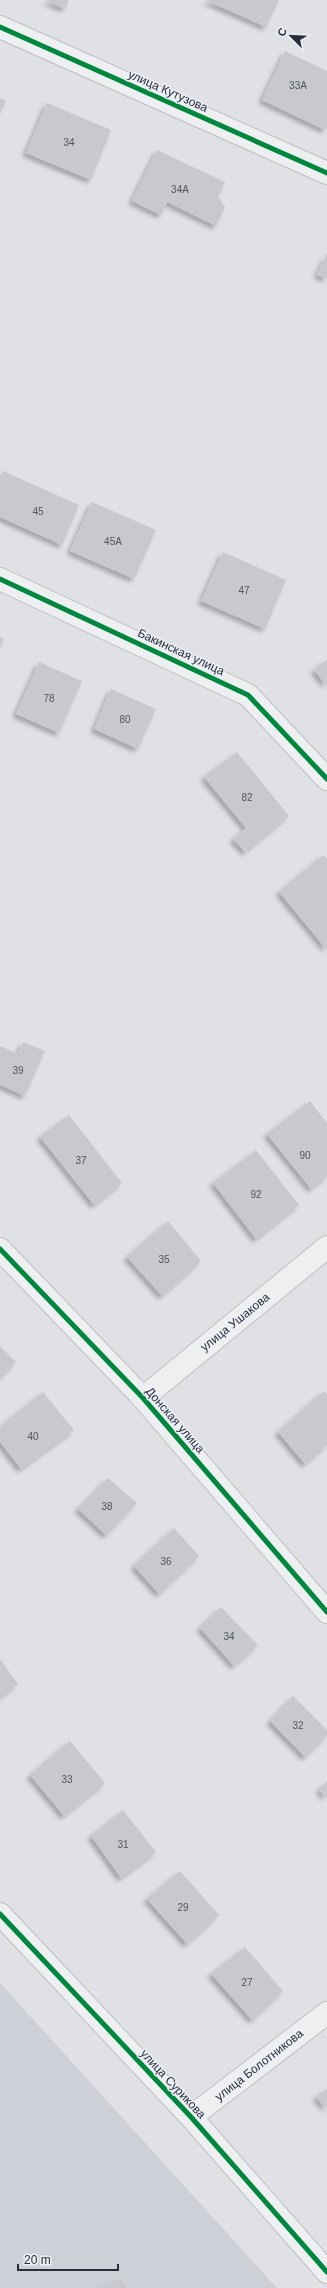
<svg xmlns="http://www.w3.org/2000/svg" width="327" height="2288" font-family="Arial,sans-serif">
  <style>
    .built { fill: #cdd0d7 }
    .building { fill: #c7c9cc; filter: url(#shadow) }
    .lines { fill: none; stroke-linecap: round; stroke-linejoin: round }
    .minor-casing { stroke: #bdbfc2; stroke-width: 24 }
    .minor { stroke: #eeeff1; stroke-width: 22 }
    .cycleway-casing { stroke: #eceff4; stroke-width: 8 }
    .cycleway { stroke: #00873e; stroke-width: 5 }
    .labels { text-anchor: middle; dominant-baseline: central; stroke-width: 3; stroke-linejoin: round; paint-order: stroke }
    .number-label { font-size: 10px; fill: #505561 }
    .street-label { font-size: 12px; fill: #272d3c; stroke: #eceff4 }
  </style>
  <defs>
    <filter id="shadow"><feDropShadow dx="-3.5" dy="3.5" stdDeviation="2" flood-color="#0004"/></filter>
  </defs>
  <rect width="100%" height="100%" fill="#dfe1e4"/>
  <path class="built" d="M0 1983 277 2288H0Z"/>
  <path class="building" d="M45 0H69L65 9Z
    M205 0H279L266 27Z
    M285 51 327 71V126L325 130 262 100Z
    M0 98 6 101 0 113Z
    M47 103 111 130 91 180 26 153Z
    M157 150 225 182 218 197 225 207 216 226 167 202 161 215 132 201Z
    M327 253V279L317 275Z
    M3 471 79 505 62 545 0 517V479Z
    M92 502 156 530 134 579 70 551Z
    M223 552 286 580 265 629 201 601Z
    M0 637 4 639 0 648Z
    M327 659V686L314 670Z
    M39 662 82 681 59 733 16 714Z
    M111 689 156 709 138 749 94 729Z
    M237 752 289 816 245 852 233 839 246 828 204 777Z
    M323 855 327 859V950L279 892Z
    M23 1042 45 1051 25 1096 0 1085V1046L18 1054Z
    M310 1101 327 1123V1176L311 1189 267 1134Z
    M69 1115 122 1183 94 1205 40 1137Z
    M256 1150 299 1205 256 1239 213 1183Z
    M168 1221 201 1261 162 1296 127 1257Z
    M0 1346 16 1362 0 1378Z
    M324 1391 327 1395V1445L305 1464 278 1432Z
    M43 1392 74 1430 21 1469 0 1442V1427Z
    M108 1478 137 1503 106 1535 78 1509Z
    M174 1528 199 1556 159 1594 134 1566Z
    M221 1607 258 1645 234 1666 200 1628Z
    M0 1659 18 1684 0 1698Z
    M293 1696 327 1730V1735L305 1757 270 1721Z
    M70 1741 105 1783 64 1816 30 1775Z
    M327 1781V1798L319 1790Z
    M123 1810 156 1852 121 1878 91 1836Z
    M180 1871 219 1915 187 1944 147 1899Z
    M245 1947 283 1991 252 2020 211 1974Z
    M327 2088V2109L316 2097Z
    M122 2279 126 2288H100Z"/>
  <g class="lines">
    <defs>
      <path id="minor" d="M0 27 327 173
        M0 579 248 695 327 779
        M0 1249 143 1398 327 1612
        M143 1398 327 1247
        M0 1914 191 2117 327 2272
        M191 2117 327 2013"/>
    </defs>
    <use href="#minor" class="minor-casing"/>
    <use href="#minor" class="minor"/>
    <defs>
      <path id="cycleway" d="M0 27 327 173
        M0 579 248 695 327 779
        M0 1249 143 1398 327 1612
        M0 1914 191 2117 327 2272"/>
    </defs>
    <use href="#cycleway" class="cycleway-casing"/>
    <use href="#cycleway" class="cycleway"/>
  </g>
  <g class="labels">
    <g class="number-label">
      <text x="298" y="85">33А</text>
      <text x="69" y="142">34</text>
      <text x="180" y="189">34А</text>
      <text x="38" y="511">45</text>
      <text x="113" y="541">45А</text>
      <text x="244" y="590">47</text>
      <text x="49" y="698">78</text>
      <text x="125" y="719">80</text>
      <text x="247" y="797">82</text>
      <text x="18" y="1070">39</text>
      <text x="305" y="1155">90</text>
      <text x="81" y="1160">37</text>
      <text x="256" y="1194">92</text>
      <text x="164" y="1259">35</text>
      <text x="33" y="1436">40</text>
      <text x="107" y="1506">38</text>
      <text x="166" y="1561">36</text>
      <text x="229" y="1636">34</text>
      <text x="298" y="1725">32</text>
      <text x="67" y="1779">33</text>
      <text x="123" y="1844">31</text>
      <text x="183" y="1907">29</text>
      <text x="247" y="1982">27</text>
    </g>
    <g class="street-label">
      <text transform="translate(168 91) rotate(24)">улица Кутузова</text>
      <text transform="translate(181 652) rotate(25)">Бакинская улица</text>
      <text transform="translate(235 1322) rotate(-39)">улица Ушакова</text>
      <text transform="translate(175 1420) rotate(49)">Донская улица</text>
      <text transform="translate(259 2065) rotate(-38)">улица Болотникова</text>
      <text transform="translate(173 2084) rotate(47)">улица Сурикова</text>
    </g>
  </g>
  <g transform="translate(291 36) rotate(294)" stroke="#eceff4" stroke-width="3" paint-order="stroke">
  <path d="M0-3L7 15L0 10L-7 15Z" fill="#272d3c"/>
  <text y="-6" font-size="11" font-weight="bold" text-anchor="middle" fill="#272d3c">С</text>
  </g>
  <path d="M18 2264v6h100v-6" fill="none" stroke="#272d3c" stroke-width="2"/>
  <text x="24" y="2264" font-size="12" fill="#272d3c" stroke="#eceff4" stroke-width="3" paint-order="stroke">20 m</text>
</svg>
